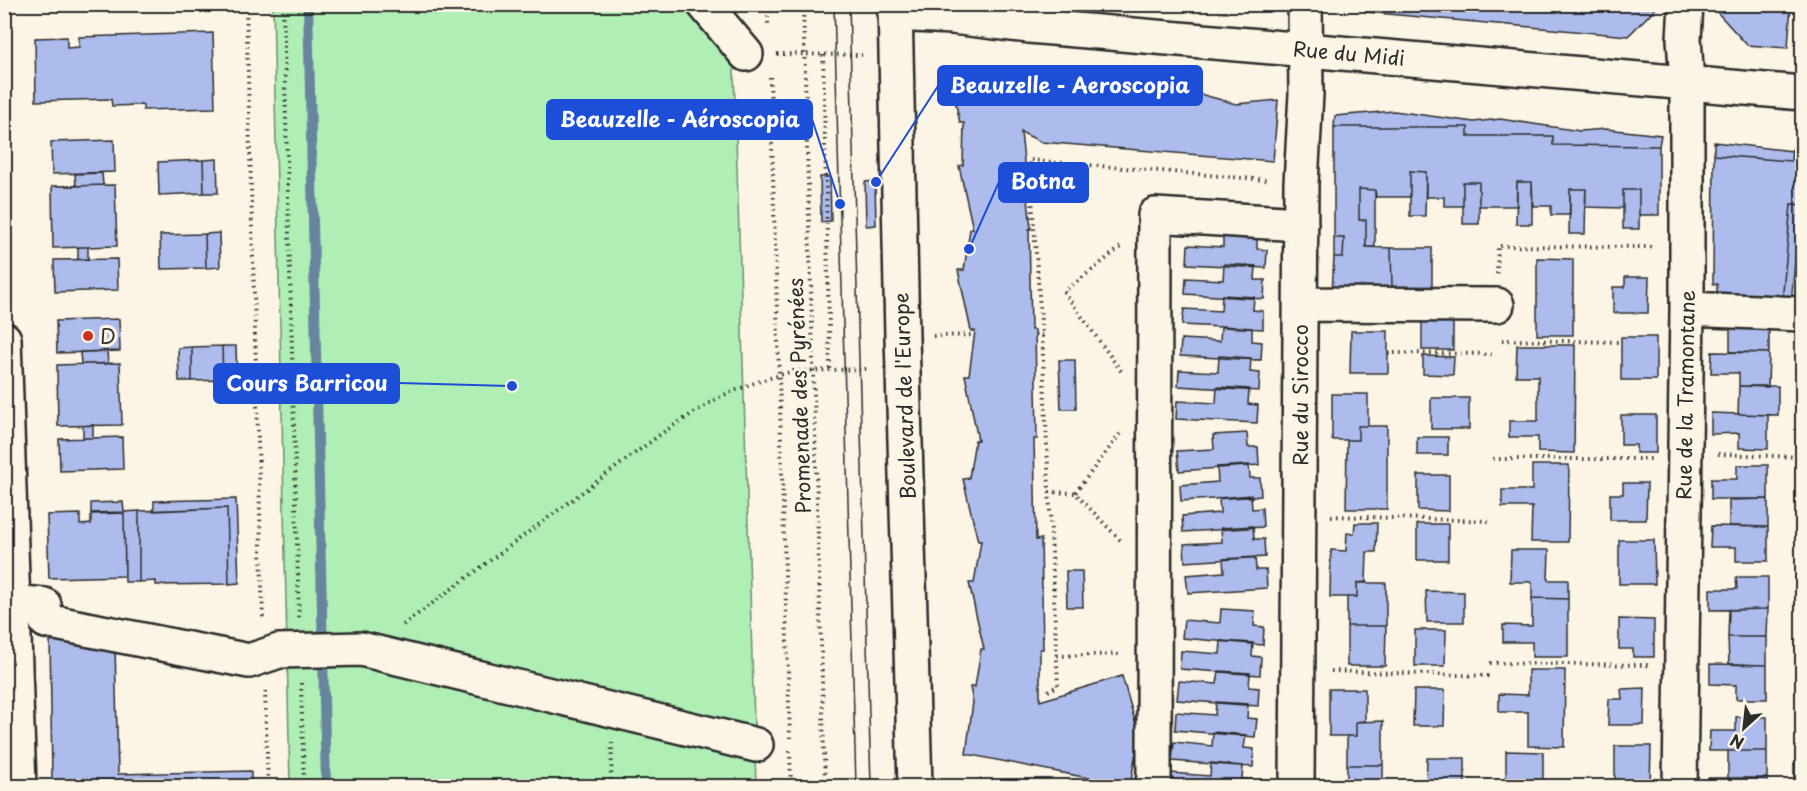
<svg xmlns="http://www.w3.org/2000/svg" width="1807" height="791" font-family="'Playpen Sans',sans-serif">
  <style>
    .green { fill: #afeeb5; stroke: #6d8c70; stroke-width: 1.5 }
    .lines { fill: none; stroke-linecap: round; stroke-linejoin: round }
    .stream { stroke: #68859f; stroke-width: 10 }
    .building { fill: #adbcec; stroke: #2b2b2b; stroke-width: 1.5 }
    .minor-casing { stroke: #2b2b2b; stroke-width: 38 }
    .path { stroke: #2b2b2b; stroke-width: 4; stroke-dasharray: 1.5 4.5; stroke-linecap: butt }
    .minor { stroke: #fcf5e5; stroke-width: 33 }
    .tram { stroke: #2b2b2b; stroke-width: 1.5 }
    .poi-dot { fill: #c8321e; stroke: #fcf5e5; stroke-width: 2 }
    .labels { text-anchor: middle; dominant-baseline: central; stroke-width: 6; stroke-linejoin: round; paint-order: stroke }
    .street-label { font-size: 20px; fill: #2b2b2b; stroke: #fcf5e5 }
    .poi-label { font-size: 20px; fill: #2b2b2b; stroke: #fcf5e5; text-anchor: start }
    .leader { fill: none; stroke: #1d4ed8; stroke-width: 2 }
    .callout-dot { fill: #1d4ed8; stroke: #fcf5e5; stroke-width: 2 }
    .callout { fill: #1d4ed8; stroke: #1d4ed8; stroke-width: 2 }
    .callout-label { font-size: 21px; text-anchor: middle; font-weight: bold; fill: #fff }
  </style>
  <rect width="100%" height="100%" fill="#fcf5e5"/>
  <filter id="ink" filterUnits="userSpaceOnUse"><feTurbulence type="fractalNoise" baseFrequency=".0167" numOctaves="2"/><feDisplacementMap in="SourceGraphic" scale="12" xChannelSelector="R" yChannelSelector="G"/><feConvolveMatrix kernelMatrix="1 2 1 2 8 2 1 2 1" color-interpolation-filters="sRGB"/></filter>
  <g filter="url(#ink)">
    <path class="green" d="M273 5H732L756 786H290Z"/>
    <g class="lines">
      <path class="stream" d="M308 4 326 786"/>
    </g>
    <path class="building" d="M1359 4H1660L1628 36 1366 12Z
      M1718 4H1791L1788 48 1747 45 1717 12Z
      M213 33 215 108 143 110V105L112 106 111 99 36 101 35 38 67 37V48L79 47V37Z
      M949 73 1049 82 1084 92 1123 88 1160 98 1200 94 1236 104 1278 100 1273 161 1041 142 1021 132 1031 229H1029L1031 330H1035L1037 439H1034L1036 540 1041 539 1043 649H1040V701L1122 676 1139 735 1130 786 966 754 973 702 970 687H975L981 649H984L969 583H974L981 541H978L963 479 969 478 975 440H978L965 375H969L975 331H971L958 270H964L970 229H973L959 166 963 165 964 123H960Z
      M1394 111 1474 122 1500 119 1580 131 1606 129 1661 135 1659 146 1553 145V136H1468V127H1334L1335 116Z
      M1334 127H1468V136H1553V145L1659 146V215H1639V190H1623V208L1585 207 1586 189H1570V215H1551V206H1533L1532 182H1517V206H1479V182H1463V206H1444V197H1426V172L1410 171V197H1376L1375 190 1359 189V220H1366V247L1391 248 1392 287H1404L1405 292 1332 293 1334 257H1343L1344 238H1334Z
      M114 140 115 172 52 174 51 142Z
      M1714 142 1792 151 1791 161 1714 155Z
      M1792 149 1802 150V205L1791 204 1782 303H1717V284H1713L1714 155 1791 161Z
      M217 159 218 193H204L203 160Z
      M203 160 204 193 159 195 158 162Z
      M1410 171 1426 172 1425 216H1410Z
      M102 173 103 185 76 186 75 174Z
      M820 177H830L831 221 821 222Z
      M875 181 876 225 866 226 865 182Z
      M1463 182H1479V224H1463Z
      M1517 182H1532V224H1516Z
      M115 185 117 246 53 248 52 186Z
      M1359 189 1375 190V247H1366V220H1359Z
      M1570 189H1586L1585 234H1569Z
      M1623 190H1639V229H1623Z
      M1791 204 1802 205V213L1800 212 1791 303H1782Z
      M219 233 220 267 206 268 205 234Z
      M1223 233 1257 234V249L1267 250 1266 268 1187 264 1188 245 1223 247Z
      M205 234 206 268 161 269 160 235Z
      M1334 238H1344L1343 257H1334Z
      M78 247H88V259L78 260Z
      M1391 248H1432V293L1405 292 1404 287H1392Z
      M1537 258 1573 259V335H1537Z
      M117 259 118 290 55 292 54 260Z
      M1224 264 1256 266 1255 280H1265L1264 299 1185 294 1186 278 1223 280Z
      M1625 277H1649L1648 313H1613V287H1625Z
      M1222 295 1254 297 1253 310 1263 311V329L1182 325 1184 309 1221 311Z
      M1422 314H1453V350H1422Z
      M119 319 120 351 57 353 56 321Z
      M1730 325H1769V353L1730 352Z
      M1221 326 1252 328V341L1262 342 1261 360 1180 356 1181 339 1220 341Z
      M1351 331H1388V373H1350Z
      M1621 337H1656V380H1621Z
      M1517 345H1575L1574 453 1538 452V437H1509V421H1538V376H1516Z
      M222 346H236L237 379 223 380Z
      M222 346 223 380 192 381V347Z
      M192 347V381H179L178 348Z
      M107 351 108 364H81L80 352Z
      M1712 352 1769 353 1768 387 1739 386V373H1711Z
      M1219 356 1251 358 1250 372 1260 373 1259 391 1178 386 1179 370 1218 372Z
      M1423 356 1454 357 1453 375 1423 374Z
      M1059 360H1075L1076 409H1061Z
      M120 363 122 425 58 426 57 365Z
      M1739 386H1778V415L1738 414Z
      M1217 387 1249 389 1248 404 1258 405 1257 423 1176 419 1177 401 1216 403Z
      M1332 394H1368V426H1358V440H1332Z
      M1431 398H1469V429H1431Z
      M1711 413 1768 415V449L1739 448V433L1711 434Z
      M1621 415H1656V453H1636V445H1621Z
      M93 425V438H83V426Z
      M1358 426H1387V509H1346L1347 440H1358Z
      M1247 433 1248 447H1258L1259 465 1179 471 1177 451 1214 449 1213 435Z
      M122 437 123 469 60 471 59 439Z
      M1417 437H1448V455H1417Z
      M1249 465 1250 478H1260L1261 496 1181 501 1180 485 1218 482 1217 467Z
      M1532 465H1569L1568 542H1531L1532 507H1502V490H1532Z
      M1737 465H1768V499H1711V479H1737Z
      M1418 475H1449V511L1418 510Z
      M1623 483H1647L1646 520H1610V494H1623Z
      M1251 495 1252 509 1262 508 1263 527 1183 532 1182 516 1220 513 1219 498Z
      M236 499 239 583 229 584 227 508 154 511V501Z
      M1768 499V527L1729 526V500Z
      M123 502 124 512 91 513V503Z
      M227 508 229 584 156 585V581L139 582V511Z
      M139 511V582H125L124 512Z
      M124 513 125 576 49 578 47 515 80 514V525L91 524V514Z
      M1355 523H1377L1376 552H1367L1366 582 1357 583V597H1330L1331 550 1346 551 1347 533 1354 534Z
      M1417 524H1448V560H1417Z
      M1253 526 1254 539H1264L1265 557 1185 562 1184 544 1222 542 1221 528Z
      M1711 526 1768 527V561H1736V547H1710Z
      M1619 540H1654L1655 584H1619Z
      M1511 550H1549L1548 580H1568V599L1532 598V582H1510Z
      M1255 557 1256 570H1266L1267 588 1188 593 1186 575 1224 572 1223 559Z
      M1066 571H1082L1083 607H1067Z
      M1736 577H1768V609L1710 610V589H1737Z
      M1357 583H1386V626H1347V597H1357Z
      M1426 591 1464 592V622H1427Z
      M1532 598 1568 599V657H1532V642H1503V625L1532 626Z
      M1221 609 1255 611 1254 626 1264 627 1263 645 1182 638 1184 620 1220 623Z
      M1768 609 1767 637H1728L1729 610Z
      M1619 619 1654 620V657H1633V649H1619Z
      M1347 626H1386L1385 666H1347Z
      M1415 630H1446L1445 666H1415Z
      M50 635 115 646 118 774 251 771V786H126V780L52 781Z
      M1728 637H1767V665L1729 664Z
      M1221 641 1253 643 1252 656 1261 657 1260 675 1180 669 1181 651 1220 654Z
      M1710 664 1767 665V699H1736V685L1710 684Z
      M1528 670H1565L1564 747 1528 746V712H1499V694L1528 695Z
      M1219 671 1250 673 1249 687 1259 688 1258 706 1177 700 1179 681 1217 684Z
      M1645 688 1644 725H1608L1609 699H1622L1621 689Z
      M1329 689H1365V721L1356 722V736H1329Z
      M1414 690H1445L1444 726H1413Z
      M1216 702 1248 704 1247 718 1257 719 1255 737 1175 730 1176 712 1215 715Z
      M1736 717H1767V751H1709L1710 731H1736Z
      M1383 721V765H1347V736H1356V722Z
      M1213 732 1246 735 1244 748 1254 749 1253 767 1172 761 1174 742 1212 746Z
      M1615 746H1651L1650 786H1615Z
      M1506 751 1543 752V782L1562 783V786H1528V783H1506Z
      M1728 751H1767V778H1728Z
      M1427 758H1465V786H1426Z
      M1211 763 1243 766 1242 779 1252 780 1251 786H1170L1171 773 1210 776Z
      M1794 764H1802V778H1794Z
      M1347 765H1383V786H1347Z
      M1709 778H1767V786H1709Z"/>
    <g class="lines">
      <defs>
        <path id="minor" d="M704 4 746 54
          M895 4 902 337 915 786
          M895 14 952 17 1029 26 1802 93
          M1300 304 1497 305
          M1687 309 1802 314
          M4 339 19 786
          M23 603 44 605 46 621 249 661 279 651 361 649 756 745
          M1152 786 1154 777 1155 215 1301 224
          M1297 786 1301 183 1306 94 1305 4
          M1680 786 1687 309V82L1684 39 1686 4"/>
      </defs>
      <use href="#minor" class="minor-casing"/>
      <path class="path" d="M246 4 263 621
        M283 4 299 619
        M768 4V27
        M803 4 825 786
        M777 54 862 55
        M823 55 830 370
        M770 77 790 738
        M1497 274 1498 246 1655 247
        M1035 335H1042
        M933 336 975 335
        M1502 340 1621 342
        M1388 353 1496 354
        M1121 371 1064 292 1121 247
        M1718 454 1802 457
        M1493 459H1651
        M1049 492 1075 493
        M1331 516 1492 521
        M1120 540 1075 493 1120 434
        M403 625 665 431 719 397 754 383 793 371 869 369
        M1057 656 1121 654
        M1490 663 1650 665
        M1331 671 1489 676
        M301 683 304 786
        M265 691 268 786
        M1048 691 1058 686 1042 335 1029 160 1267 180
        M790 751 791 786
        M611 786 612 743"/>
      <use href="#minor" class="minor"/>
      <path class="tram" d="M834 4 856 786
        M849 4 871 786"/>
    </g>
  </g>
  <circle class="poi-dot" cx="88" cy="336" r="6"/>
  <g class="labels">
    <g class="street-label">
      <text transform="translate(1349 53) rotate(5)">Rue du Midi</text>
      <text transform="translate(1300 395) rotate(-90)">Rue du Sirocco</text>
      <text transform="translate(1685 395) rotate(-89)">Rue de la Tramontane</text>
      <text transform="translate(799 396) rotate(-92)">Promenade des Pyrénées</text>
      <text transform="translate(904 396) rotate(-92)">Boulevard de l'Europe</text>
    </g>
    <g class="poi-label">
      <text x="100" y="336">D</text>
    </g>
  </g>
  <path class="leader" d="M876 182L938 86M840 204L812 119M969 249L999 182M512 386L399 383"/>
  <g class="callout-dot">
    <circle cx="876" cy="182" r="6"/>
    <circle cx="840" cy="204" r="6"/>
    <circle cx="969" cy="249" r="6"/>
    <circle cx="512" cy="386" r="6"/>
  </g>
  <g class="callout">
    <rect x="938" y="66" width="264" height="39" rx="6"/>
    <rect x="547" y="100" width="265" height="39" rx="6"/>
    <rect x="999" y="163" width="89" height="39" rx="6"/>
    <rect x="214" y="364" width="185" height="39" rx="6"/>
  </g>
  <g class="callout-label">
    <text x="1070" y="93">Beauzelle - Aeroscopia</text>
    <text x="680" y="127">Beauzelle - Aéroscopia</text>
    <text x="1043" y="189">Botna</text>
    <text x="307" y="391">Cours Barricou</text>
  </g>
  <rect width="1807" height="791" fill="none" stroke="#fcf5e5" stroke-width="24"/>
  <rect x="12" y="12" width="1783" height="767" fill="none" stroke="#2b2b2b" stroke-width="2" filter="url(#ink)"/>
  <g transform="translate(1744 728) rotate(207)" stroke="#fcf5e5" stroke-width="4.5" paint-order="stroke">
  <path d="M0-4.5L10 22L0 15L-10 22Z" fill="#2b2b2b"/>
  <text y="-9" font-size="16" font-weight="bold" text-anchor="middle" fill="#2b2b2b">N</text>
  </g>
</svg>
